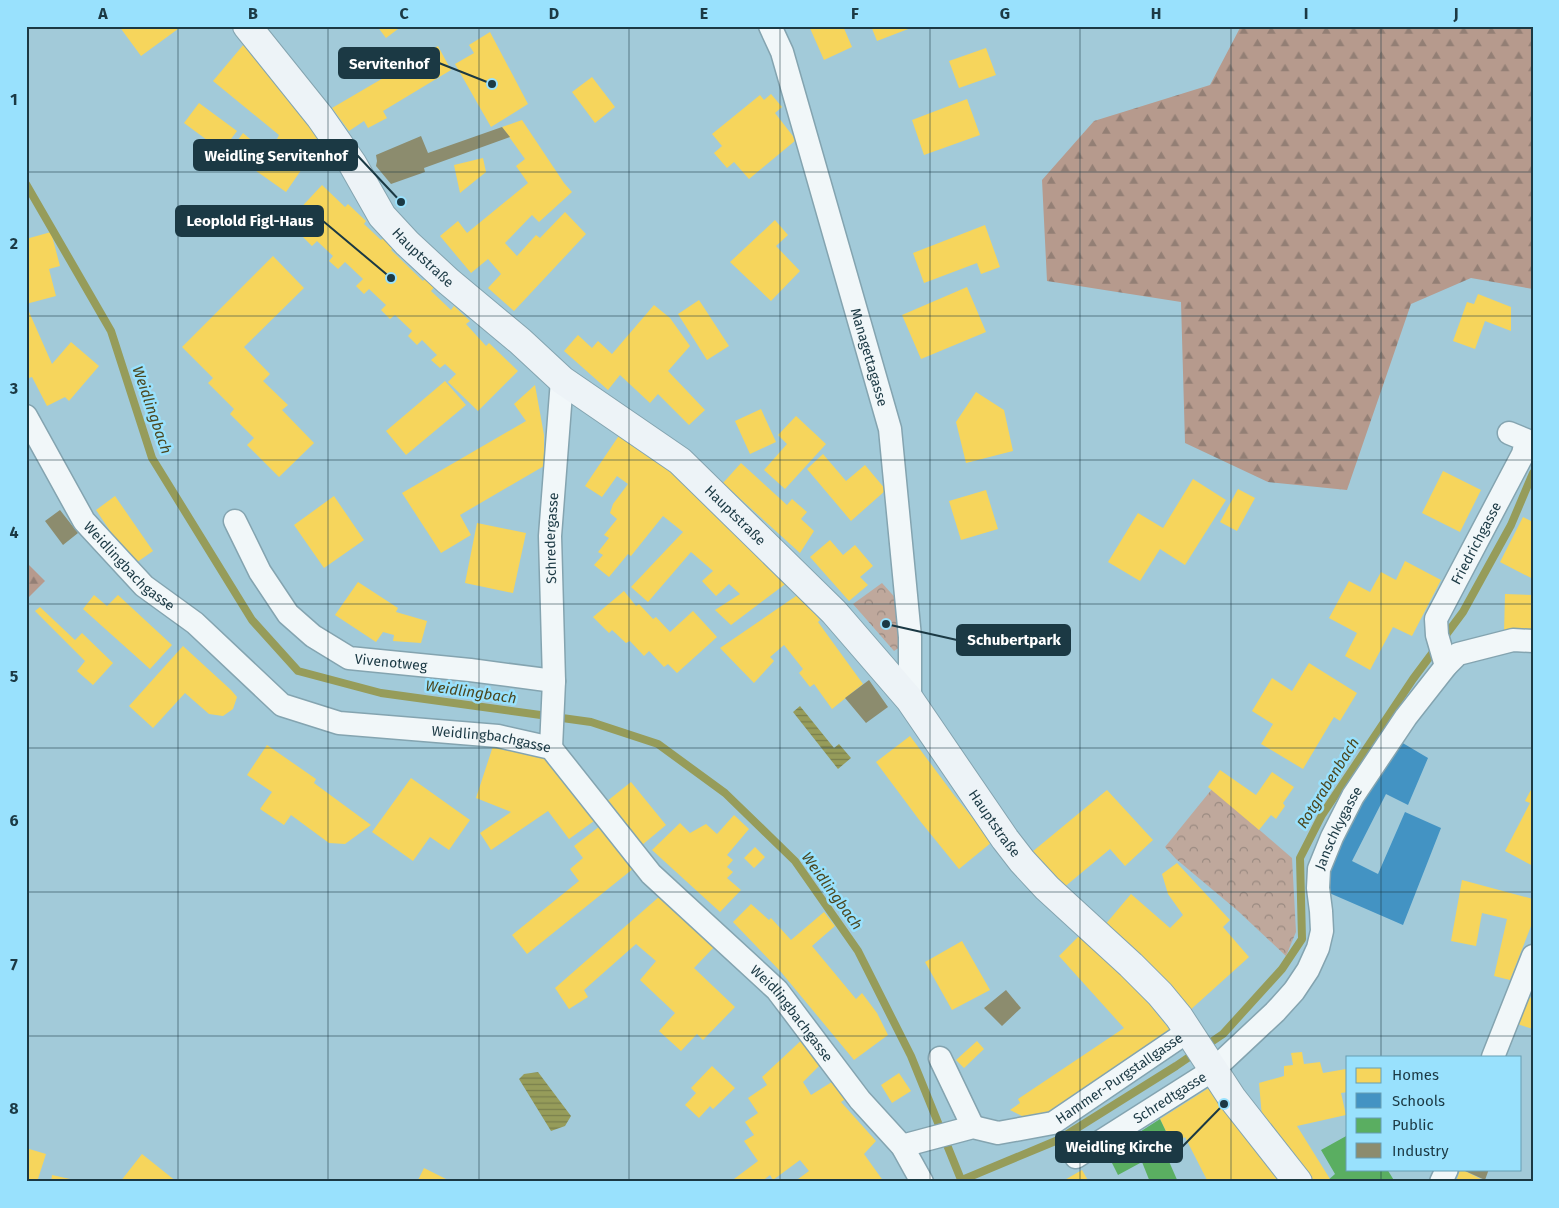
<svg xmlns="http://www.w3.org/2000/svg" width="1559" height="1208" font-family="'Fira Sans',sans-serif">
  <style>
    .forest { fill: url(#forest-firs) }
    .park { fill: url(#park-crowns) }
    .water { fill: url(#water-rules) }
    .homes { fill: #f6d55c }
    .schools { fill: #4393c3 }
    .public { fill: #5aae61 }
    .industry { fill: #8c8c6e }
    .lines { fill: none; stroke-linecap: round; stroke-linejoin: round }
    .stream { stroke: #969c5a; stroke-width: 8 }
    .minor-casing { stroke: #84a4b0; stroke-width: 25 }
    .secondary-casing { stroke: #84a4b0; stroke-width: 30 }
    .minor { stroke: #f1f7f9; stroke-width: 22 }
    .secondary { stroke: #edf3f7; stroke-width: 28 }
    .grid { fill: none; stroke: #1b3944; stroke-width: 1; stroke-opacity: 0.55 }
    .labels { text-anchor: middle; dominant-baseline: central; stroke-width: 5; stroke-linejoin: round; paint-order: stroke }
    .street-label { font-size: 14px; fill: #1b3944; stroke: #99e1fd }
    .water-label { font-size: 15px; font-style: italic; fill: #4b471f; stroke: #99e1fd }
    .leader { fill: none; stroke: #1b3944; stroke-width: 2 }
    .callout-dot { fill: #1b3944; stroke: #99e1fd; stroke-width: 2 }
    .callout { fill: #1b3944; stroke: #1b3944; stroke-width: 2 }
    .callout-label { font-size: 15px; text-anchor: middle; font-weight: bold; fill: #fff }
    .neatline { fill: none; stroke: #1b3944; stroke-width: 2 }
    .grid-label { font-size: 16px; text-anchor: middle; font-weight: bold; fill: #1b3944 }
  </style>
  <defs>
    <pattern id="forest-firs" width="22" height="20" patternUnits="userSpaceOnUse" patternTransform="scale(1.25)"><rect width="22" height="20" fill="#b69a8d"/><path d="M5 1l3.5 6h-7zM16 11l3.5 6h-7z" fill="#937f75"/></pattern>
    <pattern id="park-crowns" width="20" height="18" patternUnits="userSpaceOnUse" patternTransform="scale(1.25)"><rect width="20" height="18" fill="#bfa89c"/><path d="M2 6a3 3 0 1 1 6 0M12 15a3 3 0 1 1 6 0" fill="none" stroke="#9a8a81"/></pattern>
    <pattern id="water-rules" width="6" height="5" patternUnits="userSpaceOnUse" patternTransform="scale(1.25)"><rect width="6" height="5" fill="#969c5a"/><path d="M0 2.5h6" fill="none" stroke="#7a804c"/></pattern>
  </defs>
  <rect width="100%" height="100%" fill="#a2cad9"/>
  <path class="forest" d="M1241 26H1533V289L1471 278 1411 304 1347 490 1268 482 1185 443 1181 302 1047 281 1042 180 1094 121 1210 85Z
    M26 562 45 581 26 600Z"/>
  <path class="park" d="M882 583 900 603 903 645 894 651 853 604Z
    M1212 789 1292 858 1296 932 1286 956 1238 911 1176 859 1165 847Z"/>
  <path class="water" d="M800 706 834 748 839 744 851 758 838 769 793 712Z
    M538 1072 571 1116 565 1126 551 1131 519 1079 524 1074Z"/>
  <path class="homes" d="M119 26H176L178 29 141 56Z
    M377 26H402L386 38Z
    M809 26H843L852 47 824 60Z
    M871 26H916L877 41Z
    M490 32 528 104 491 127 455 64 474 53 469 45Z
    M244 44 324 137 286 192 229 152 243 133 269 155 279 135 213 81Z
    M438 46 451 70 383 111 387 118 368 128 364 121 349 131 332 108Z
    M986 48 996 75 959 88 949 61Z
    M592 77 615 107 595 123 572 92Z
    M771 94 782 107 775 113 796 140 749 179 734 162 727 168 714 153 722 146 712 134 760 95 764 100Z
    M967 99 980 135 924 155 912 120Z
    M199 103 237 131 222 151 184 123Z
    M522 120 564 183 572 192 539 222 532 215 505 243 517 256 536 235 540 238 565 212 586 234 514 311 488 288 501 274 488 259 471 273 440 236 458 221 467 233 528 183 516 166 525 159 502 127Z
    M483 158 486 172 460 193 454 165Z
    M322 185 345 207 348 204 366 221 364 224 381 240 385 237 395 246 391 250 423 281 426 277 435 286 431 291 451 310 454 306 470 321 466 324 486 346 489 343 518 371 478 411 448 382 456 374 445 364 440 368 431 360 437 355 422 340 417 345 408 336 412 331 395 315 390 319 381 310 386 305 369 289 364 294 356 286 363 279 345 262 338 269 329 261 333 256 317 241 312 246 303 237 310 229 295 214Z
    M775 220 788 235 776 246 800 271 771 301 730 262Z
    M985 225 1000 267 981 274 977 263 924 283 913 253Z
    M51 232 60 266 49 269 56 296 26 304V239Z
    M273 256 304 288 244 347 270 374 263 381 288 405 282 410 314 443 279 477 247 445 254 438 230 414 234 409 208 383 213 378 182 347Z
    M967 287 986 332 921 359 902 315Z
    M1478 294 1511 307V331L1485 321 1475 349 1453 341 1467 302 1474 304Z
    M699 300 729 346 707 360 678 314Z
    M26 305 52 364 71 342 99 366 69 401 65 397 47 406 32 377 26 379Z
    M654 305 670 318 690 346 668 371 705 410 689 425 658 394 650 403 620 375 608 390 564 351 578 335 592 348 598 341 612 354Z
    M445 381 466 405 406 455 386 431Z
    M535 385 544 435V466L460 515 471 535 441 553 402 493 526 421 514 404Z
    M976 392 1004 410 1013 451 966 463 956 422Z
    M761 409 776 442 750 454 735 421Z
    M796 416 826 444 785 489 764 470 787 444 778 435Z
    M620 434 669 469 788 582 731 625 715 610 740 594 729 584 716 596 702 581 713 571 691 552 648 602 631 587 683 532 663 516 631 556 628 554 609 577 594 565 603 555 598 552 609 538 604 535 617 519 610 513 613 504 628 484 617 476 602 497 585 486Z
    M823 454 846 481 865 465 886 490 851 521 807 469Z
    M741 463 787 505 792 499 807 512 801 519 814 531 800 553 723 483Z
    M1443 471 1481 490 1460 532 1422 513Z
    M1193 479 1226 500 1185 565 1160 549 1140 581 1108 562 1138 513 1163 528Z
    M1238 489 1255 498 1237 531 1220 522Z
    M986 490 998 529 961 540 949 501Z
    M115 496 153 551 133 565 96 510Z
    M334 496 364 540 324 568 294 525Z
    M1523 517 1533 522V579L1500 562Z
    M477 523 526 533 513 593 465 583Z
    M830 540 843 555 855 545 873 566 860 577 868 585 849 601 810 557Z
    M1405 561 1441 580 1412 636 1393 627 1370 670 1345 656 1357 633 1329 618 1349 581 1370 592 1381 572 1396 580Z
    M358 582 398 608 396 612 427 621 421 643 393 641 394 635 383 632 376 642 335 615Z
    M624 591 636 606 639 604 653 619 656 617 670 632 693 611 717 637 677 673 668 664 664 667 649 651 644 656 630 641 626 643 612 630 609 633 593 617Z
    M799 594 820 620 818 622 863 684 832 709 814 684 810 687 799 673 803 669 784 645 770 657 774 661 754 683 720 648Z
    M1505 594 1533 595V633H1504Z
    M94 595 107 606 118 595 172 645 150 669 83 609Z
    M40 607 75 640 82 633 113 663 93 685 77 671 85 661 35 611Z
    M183 646 231 690 237 697 233 709 223 716 209 714 185 693 153 728 129 706Z
    M1309 663 1357 693 1340 721 1334 717 1303 769 1261 744 1273 724 1252 711 1272 678 1292 691Z
    M910 736 954 795 992 842 959 869 920 821 876 762Z
    M494 743 550 760 594 821 569 839 548 811 491 850 480 833 511 812 476 798Z
    M267 745 316 779 314 783 371 825 345 844 329 843 291 815 284 825 260 809 272 792 247 775Z
    M1220 770 1256 795 1272 772 1294 787 1283 803 1285 806 1276 819 1271 815 1259 830 1208 787Z
    M411 778 470 820 449 850 430 837 413 861 372 832Z
    M631 782 666 825 642 845 606 802Z
    M1533 786V866L1505 851 1530 803 1525 801Z
    M1107 790 1153 840 1125 866 1110 849 1062 889 1032 852Z
    M734 815 749 829 727 855 733 860 727 867 733 872 727 878 741 890 720 912 652 850 680 823 690 833 706 824 717 834Z
    M600 826 634 868 527 954 512 935 579 881 570 869 583 858 574 846Z
    M755 847 765 857 754 868 744 858Z
    M1177 863 1230 920 1223 927 1249 957 1188 1012 1104 926 1131 894 1170 928 1183 915 1168 894 1162 874Z
    M1462 880 1533 899V921L1510 980 1494 976 1507 919 1482 913 1476 946 1451 941Z
    M660 896 716 945 694 968 735 1007 703 1040 697 1034 681 1051 659 1031 675 1013 640 980 656 961 636 944 584 990 588 997 569 1009 555 988Z
    M751 904 769 920 771 918 791 940 824 912 835 926 812 946 856 999 862 993 877 1013 888 1035 854 1060 781 972 733 922Z
    M1081 934 1150 1005 1170 1030 1034 1122 1010 1110 1020 1103 1018 1099 1124 1028 1059 956Z
    M962 941 990 990 952 1010 925 962Z
    M1529 997 1533 999V1029L1517 1024Z
    M807 1035 825 1060 803 1082 811 1095 835 1080 847 1098 841 1102 876 1141 864 1154 884 1182H794L809 1171 800 1160 773 1180 770 1175 761 1182H730L758 1161 744 1141 754 1135 745 1122 758 1113 748 1098 767 1085 762 1077Z
    M977 1041 984 1049 964 1068 956 1060Z
    M1302 1052 1304 1064 1320 1062 1323 1073 1346 1069 1348 1092 1341 1093 1346 1115 1297 1126 1330 1179 1325 1182H1309L1262 1117 1259 1083 1284 1076V1066L1293 1065 1291 1053Z
    M712 1066 735 1088 713 1109 710 1106 699 1118 685 1105 696 1093 691 1088Z
    M899 1073 911 1091 892 1103 881 1085Z
    M1212 1086 1291 1182H1208L1185 1137 1172 1144 1160 1119Z
    M26 1148 46 1154 37 1182H26Z
    M142 1154 177 1182H120Z
    M424 1168 452 1182H417Z
    M1082 1170 1089 1182H1061Z
    M1460 1170 1465 1171 1487 1182H1456Z
    M52 1175 79 1181V1182H51Z"/>
  <path class="schools" d="M1401 742 1428 758 1408 805 1386 794 1352 861 1378 874 1405 812 1441 828 1403 925 1327 892 1328 870 1370 787Z"/>
  <path class="public" d="M1160 1119 1172 1144 1164 1150 1178 1182H1150L1142 1162 1118 1175 1107 1153Z
    M1348 1135V1169H1387L1395 1182H1326L1335 1174 1321 1150Z"/>
  <path class="industry" d="M502 127 510 137 424 168 425 172 391 184 376 166 377 161 376 155 421 136 428 153Z
    M60 510 78 533 63 545 45 521Z
    M869 680 888 707 866 723 845 698Z
    M1006 990 1021 1008 1002 1026 984 1008Z
    M1465 1169H1489L1485 1180 1465 1171Z"/>
  <g class="lines">
    <path class="stream" d="M26 184 111 331 152 458 252 620 298 671 381 693 591 722 658 744 725 793 795 861 858 951 911 1056 962 1182
      M962 1180 1058 1140 1176 1066 1223 1034 1282 969 1302 939 1300 858 1322 815 1413 679 1463 612 1511 525 1533 473"/>
    <defs>
      <g id="minor">
        <path id="s1" d="M770 26 782 52 890 429 910 637V700"/>
        <path id="s2" d="M26 416 84 521 144 586 195 623 282 705 339 723 498 736 551 748 651 874 777 990 860 1100 902 1146 922 1182"/>
        <path id="s3" d="M235 521 260 572 288 614 313 636 349 658 470 670 554 681"/>
        <path id="s4" d="M1446 666 1437 635 1436 619 1523 454 1526 440 1509 433"/>
        <path id="s5" d="M551 748 554 681 550 536 562 380"/>
        <path d="M1493 1057 1533 956"/>
        <path d="M940 1058 973 1127"/>
        <path id="s6" d="M902 1146 973 1127 998 1133 1053 1123 1190 1030"/>
        <path id="s7" d="M1076 1157 1213 1070 1275 1012 1294 991 1308 970 1318 948 1322 931 1321 911 1318 888 1319 869 1332 837 1353 796 1406 717 1446 666 1458 654 1513 640 1533 641"/>
        <path d="M1441 1182 1447 1169"/>
      </g>
      <g id="secondary">
        <path id="s8" d="M247 26 320 117 352 163 382 216 407 243 448 281 520 341 562 380 680 461 834 612 910 700 1005 839 1022 861 1047 888 1131 965 1160 994 1179 1017 1232 1098 1298 1182"/>
      </g>
    </defs>
    <use href="#minor" class="minor-casing"/>
    <use href="#secondary" class="secondary-casing"/>
    <use href="#minor" class="minor"/>
    <use href="#secondary" class="secondary"/>
  </g>
  <path class="grid" d="M178 26V1182M328 26V1182M479 26V1182M629 26V1182M780 26V1182M930 26V1182M1080 26V1182M1231 26V1182M1381 26V1057M26 172H1533M26 316H1533M26 460H1533M26 604H1533M26 748H1533M26 892H1533M26 1036H1533M1381 1169V1182"/>
  <g class="labels">
    <g class="street-label">
      <text stroke="none"><textPath href="#s8" startOffset="292">Hauptstraße</textPath></text>
      <text stroke="none"><textPath href="#s1" startOffset="346">Managettagasse</textPath></text>
      <text stroke="none"><textPath href="#s8" startOffset="698">Hauptstraße</textPath></text>
      <text stroke="none"><textPath href="#s5" startOffset="210">Schredergasse</textPath></text>
      <text stroke="none"><textPath href="#s4" startOffset="134">Friedrichgasse</textPath></text>
      <text stroke="none"><textPath href="#s2" startOffset="184">Weidlingbachgasse</textPath></text>
      <text stroke="none"><textPath href="#s3" startOffset="225">Vivenotweg</textPath></text>
      <text stroke="none"><textPath href="#s2" startOffset="604">Weidlingbachgasse</textPath></text>
      <text stroke="none"><textPath href="#s8" startOffset="1102">Hauptstraße</textPath></text>
      <text stroke="none"><textPath href="#s7" startOffset="450">Janschkygasse</textPath></text>
      <text stroke="none"><textPath href="#s2" startOffset="1024">Weidlingbachgasse</textPath></text>
      <text stroke="none"><textPath href="#s6" startOffset="235">Hammer-Purgstallgasse</textPath></text>
      <text stroke="none"><textPath href="#s7" startOffset="111">Schredtgasse</textPath></text>
    </g>
    <g class="water-label">
      <text transform="translate(152 410) rotate(71)">Weidlingbach</text>
      <text transform="translate(471 692) rotate(8)">Weidlingbach</text>
      <text transform="translate(1328 783) rotate(-58)">Rotgrabenbach</text>
      <text transform="translate(832 891) rotate(54)">Weidlingbach</text>
    </g>
  </g>
  <path class="leader" d="M492 84L439 63M401 202L357 155M391 278L323 221M886 624L957 640M1224 1104L1182 1147"/>
  <g class="callout-dot">
    <circle cx="492" cy="84" r="5"/>
    <circle cx="401" cy="202" r="5"/>
    <circle cx="391" cy="278" r="5"/>
    <circle cx="886" cy="624" r="5"/>
    <circle cx="1224" cy="1104" r="5"/>
  </g>
  <g class="callout">
    <rect x="339" y="48" width="100" height="30" rx="5"/>
    <rect x="194" y="140" width="163" height="30" rx="5"/>
    <rect x="176" y="206" width="147" height="30" rx="5"/>
    <rect x="957" y="625" width="113" height="30" rx="5"/>
    <rect x="1056" y="1132" width="126" height="30" rx="5"/>
  </g>
  <g class="callout-label">
    <text x="389" y="69">Servitenhof</text>
    <text x="276" y="161">Weidling Servitenhof</text>
    <text x="250" y="226">Leoplold Figl-Haus</text>
    <text x="1014" y="645">Schubertpark</text>
    <text x="1119" y="1152">Weidling Kirche</text>
  </g>
  <rect width="1559" height="1208" fill="none" stroke="#99e1fd" stroke-width="55"/>
  <rect x="1346" y="1056" width="175" height="115" fill="#99e1fd" stroke="#679eb3"/>
  <rect x="1356" y="1068" width="25" height="15" fill="#f6d55c" stroke="#679eb3"/>
  <text x="1392" y="1080" font-size="15" fill="#1b3944">Homes</text>
  <rect x="1356" y="1093" width="25" height="15" fill="#4393c3" stroke="#679eb3"/>
  <text x="1392" y="1106" font-size="15" fill="#1b3944">Schools</text>
  <rect x="1356" y="1118" width="25" height="15" fill="#5aae61" stroke="#679eb3"/>
  <text x="1392" y="1130" font-size="15" fill="#1b3944">Public</text>
  <rect x="1356" y="1143" width="25" height="15" fill="#8c8c6e" stroke="#679eb3"/>
  <text x="1392" y="1156" font-size="15" fill="#1b3944">Industry</text>
  <rect x="28" y="28" width="1504" height="1152" class="neatline"/>
  <g class="grid-label">
    <text x="103" y="19">A</text>
    <text x="253" y="19">B</text>
    <text x="404" y="19">C</text>
    <text x="554" y="19">D</text>
    <text x="704" y="19">E</text>
    <text x="855" y="19">F</text>
    <text x="1005" y="19">G</text>
    <text x="1156" y="19">H</text>
    <text x="1306" y="19">I</text>
    <text x="1456" y="19">J</text>
    <text x="14" y="105">1</text>
    <text x="14" y="249">2</text>
    <text x="14" y="394">3</text>
    <text x="14" y="538">4</text>
    <text x="14" y="682">5</text>
    <text x="14" y="826">6</text>
    <text x="14" y="970">7</text>
    <text x="14" y="1114">8</text>
  </g>
</svg>
